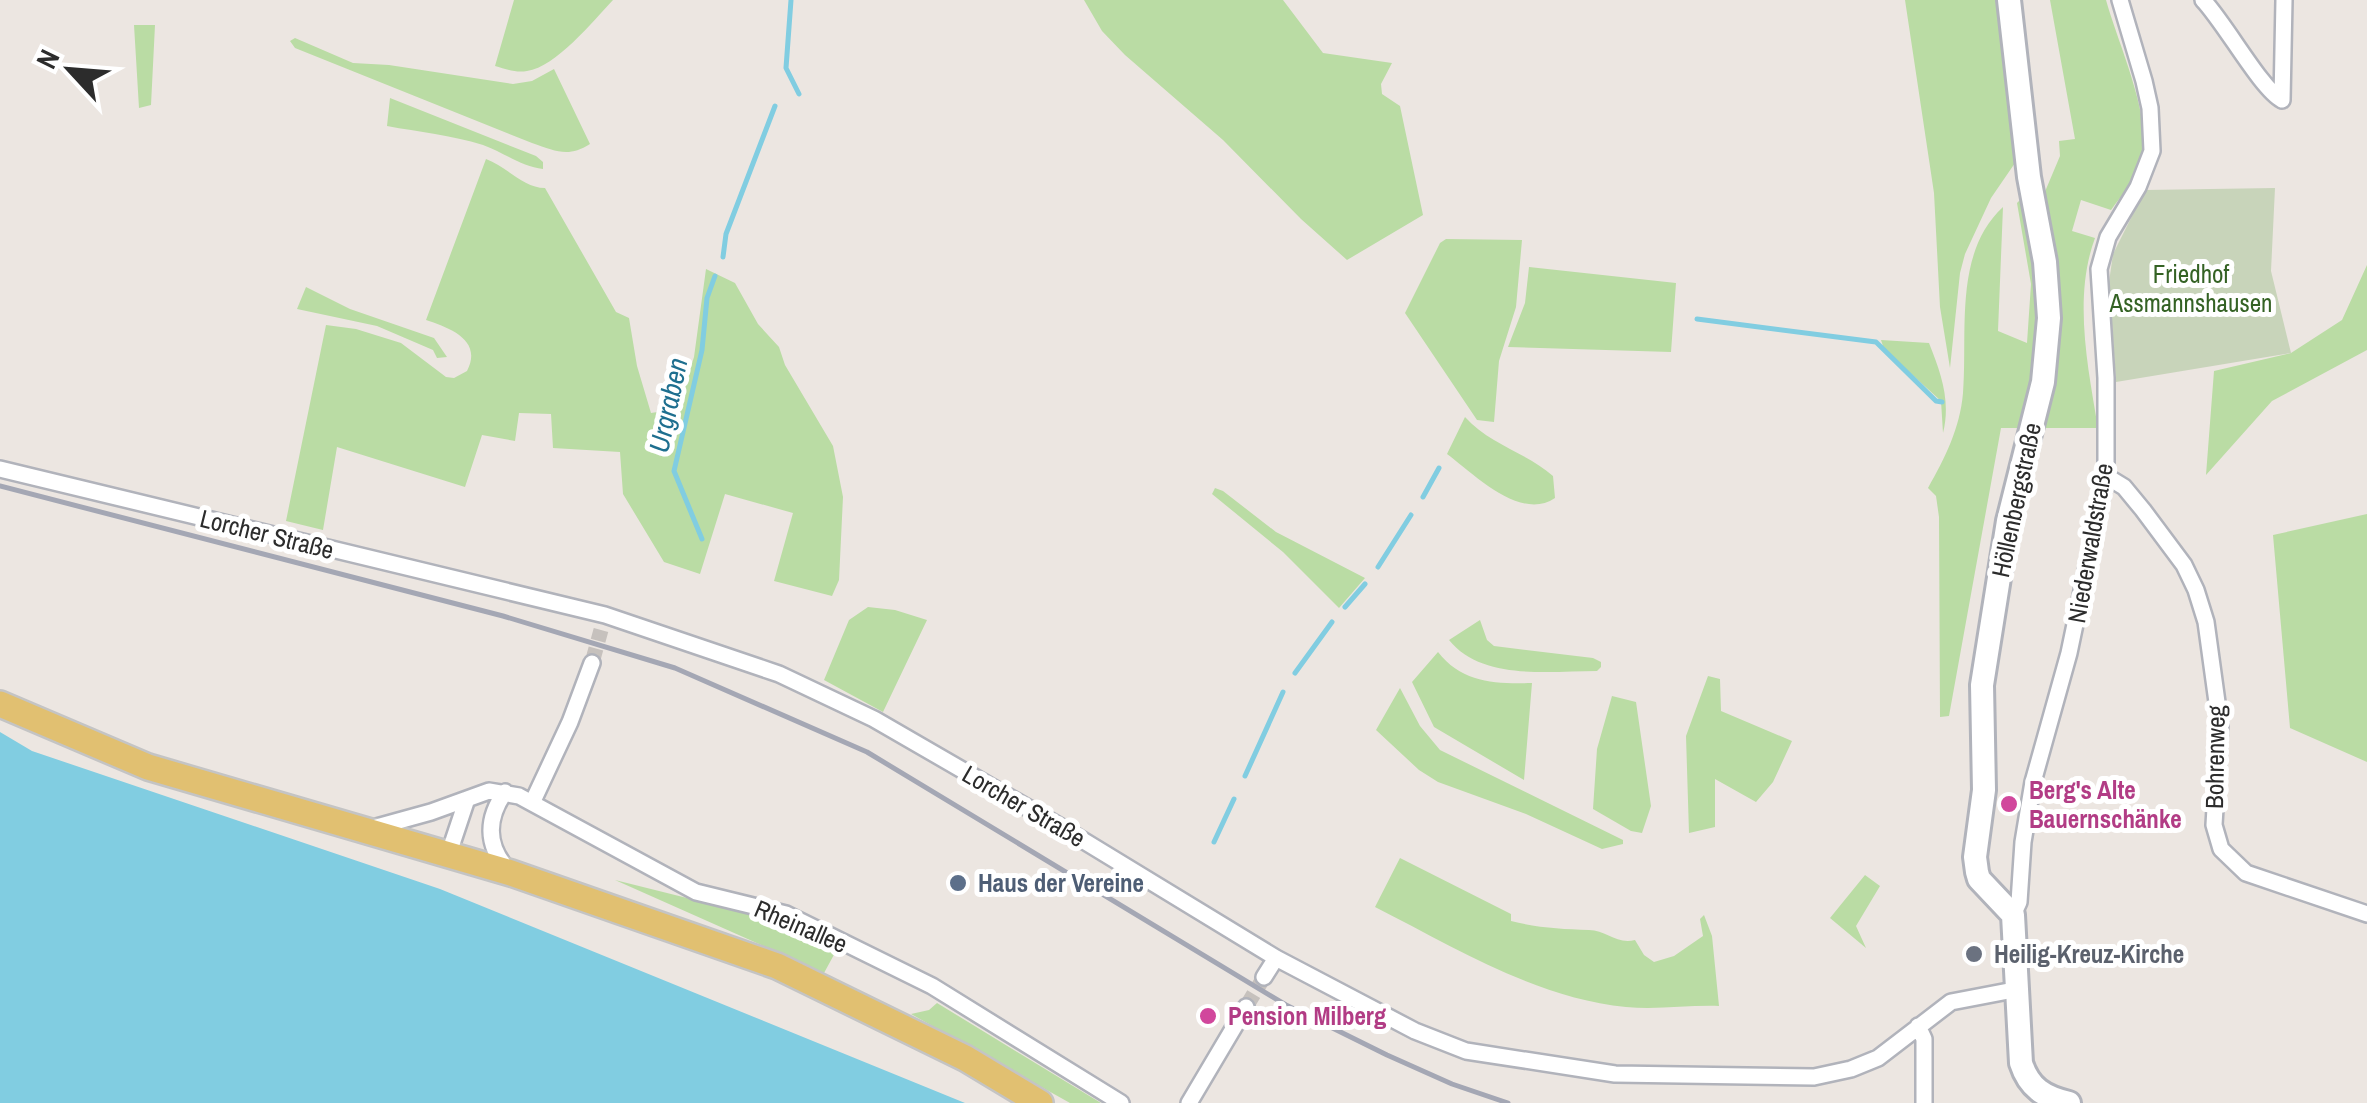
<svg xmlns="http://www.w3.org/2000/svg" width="2367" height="1103" font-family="'Archivo Narrow',sans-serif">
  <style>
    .green { fill: #badca4 }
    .cemetery { fill: #c8d4ba }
    .water { fill: #81cde1 }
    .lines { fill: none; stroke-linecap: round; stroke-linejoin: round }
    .stream { stroke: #81cde1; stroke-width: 5 }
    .street-tunnel { stroke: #c6c1bd; stroke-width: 15; stroke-dasharray: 15 8; stroke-linecap: butt }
    .street-casing { stroke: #b1b3bb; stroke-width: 20 }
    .secondary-casing { stroke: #b1b3bb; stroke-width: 28 }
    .primary-casing { stroke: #c4c4c4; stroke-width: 30 }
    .street { stroke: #fff; stroke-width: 15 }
    .secondary { stroke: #fff; stroke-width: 22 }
    .primary { stroke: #e1c071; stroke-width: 25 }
    .rail { stroke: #a4a7b4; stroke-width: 5 }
    .hotel-dot { fill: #d1479c; stroke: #fff; stroke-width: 4 }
    .service-dot { fill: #5c6f8a; stroke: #fff; stroke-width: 4 }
    .worship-dot { fill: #6b7280; stroke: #fff; stroke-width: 4 }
    .labels { text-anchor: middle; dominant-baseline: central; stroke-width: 10; stroke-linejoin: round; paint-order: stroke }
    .park-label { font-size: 25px; fill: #346224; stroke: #fff }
    .street-label { font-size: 25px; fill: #2c2c2c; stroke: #fff }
    .hotel-label { font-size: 25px; font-weight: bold; fill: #b23c85; stroke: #fff; text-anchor: start }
    .service-label { font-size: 25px; font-weight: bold; fill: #4e5e75; stroke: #fff; text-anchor: start }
    .worship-label { font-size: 25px; font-weight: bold; fill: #5b616d; stroke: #fff; text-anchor: start }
    .water-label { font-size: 28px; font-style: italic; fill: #1e6f8f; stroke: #fff }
  </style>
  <rect width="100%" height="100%" fill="#ece6e1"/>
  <path class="green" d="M514 0H613C593 21 556 67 527 71 516 73 505 69 495 66Z
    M1084 0H1283L1323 53 1392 63 1381 84 1382 94 1400 106 1423 215 1347 260 1301 219 1223 140 1125 55 1102 31Z
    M1905 0H1997L2013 113 2015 163 1991 198 1965 254 1960 273 1950 368 1940 307 1934 193Z
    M2050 0H2106C2117 41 2155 123 2141 162 2135 180 2122 195 2111 210L2081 200 2072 231 2095 238C2073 297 2088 368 2098 428H2039L2056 310 2044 194 2060 156 2059 141 2075 139Z
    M134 25H155L151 105 139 108Z
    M295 38 353 63 389 65 513 84 532 81 554 69 590 144C568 158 556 151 532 143L295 48 290 41Z
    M390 98 536 156 543 162V169C522 167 503 152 483 145 451 135 419 132 387 126Z
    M486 159C506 166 523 188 545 188L616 312 629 318 637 366 651 413 677 409 694 357 706 269 735 283 758 324 779 347 785 365 833 446 843 497 839 580 832 596 774 581 793 513 725 494 700 574 664 562 623 494 620 452 553 448 551 414 519 413 515 441 482 435 465 487 337 447 323 530 286 521 326 325 356 329 401 343 446 377 454 378 467 371C483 340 450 328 426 320Z
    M2021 199 2025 200 2039 284 2034 372 2023 428H2001L1949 716 1940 717 1939 517 1936 496 1928 488C1945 458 1960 428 1963 393 1968 333 1953 253 2003 207L1998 331 2027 343 2031 284 2017 203Z
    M1446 239 1522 240 1516 307 1499 361 1494 422 1477 420 1405 313 1440 243Z
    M2367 265V350L2272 401 2206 475 2214 371 2291 353 2342 320Z
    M1529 267 1676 283 1671 352 1508 347 1525 303Z
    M306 287 350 309 434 338 447 357 437 358 433 350 377 326 297 309Z
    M1881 340 1929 343C1941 373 1951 401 1943 433L1941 401 1884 349Z
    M1465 417C1490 445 1526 452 1553 476L1555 498C1520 522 1473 473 1447 454Z
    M1215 488 1223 491 1276 532 1365 578 1339 608 1283 552 1212 494Z
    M2367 514V762L2290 728 2273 535Z
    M868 607 895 610 927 620 883 712 824 680 849 620Z
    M1480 620 1487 640 1494 646 1593 658 1601 662V667L1597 671C1549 671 1482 681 1449 640Z
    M1438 652C1462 683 1496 684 1532 683L1524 780 1434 727 1412 682Z
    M1708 676 1720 679 1721 711 1792 741 1773 782 1756 802 1715 779V827L1689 833 1686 736Z
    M1400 688 1420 726 1440 750 1623 840V844L1602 849 1526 814 1438 782 1419 770 1376 730Z
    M1612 696 1636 702 1651 806 1642 833 1631 831 1593 809 1597 749Z
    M1400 858 1511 914V921C1538 928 1562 929 1589 930 1606 930 1617 945 1635 940L1644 955 1654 962 1674 956 1703 936 1700 919 1704 915 1712 936 1719 1006C1688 1005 1657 1010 1626 1007 1536 998 1454 947 1375 907Z
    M1865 875 1880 886 1856 926 1866 948 1830 918Z
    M615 880 779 921 836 951 824 973Z
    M937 1003 1101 1103H1070L911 1014 929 1010Z"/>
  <path class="cemetery" d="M2275 188 2271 271 2291 353 2116 382 2109 282 2113 254 2145 190Z"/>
  <path class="water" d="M0 732 32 751 440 889 965 1103H0Z"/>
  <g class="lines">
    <path class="stream" d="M791 0 786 68 799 94
      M723 257 726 234 775 106
      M1697 319 1876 342 1936 401 1942 402
      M1423 497 1439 468
      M702 539 674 471 702 350 707 298 715 276
      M1378 567 1411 515
      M1345 607 1365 584
      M1295 673 1332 622
      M1245 776 1283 692
      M1214 842 1234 799"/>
    <path class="street-tunnel" d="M592 663 601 630
      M1246 1007 1264 977"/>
    <defs>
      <path id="street" d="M2203 0C2225 23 2261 89 2282 100
        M2282 100 2284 0
        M0 469 605 615 779 674 874 719 1066 830 1276 958 1415 1031 1466 1051 1615 1074 1814 1077 1851 1069 1878 1058 1951 1002 2019 989
        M2106 476 2124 487 2143 510 2184 565 2196 590 2206 622 2220 724 2214 825 2221 849 2246 873 2367 914
        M505 792C486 819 486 845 508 870
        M533 801 570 722 592 663
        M373 828 431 812 489 791 519 796 696 892 786 914 932 986 1121 1103
        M449 853 467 799
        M2013 915 2019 902 2023 842 2033 782 2069 653 2106 476V378L2099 269 2108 237 2138 187 2152 151 2150 108 2144 81 2120 0
        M1264 977 1276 958
        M1918 1026 1924 1039V1103
        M1189 1103 1246 1007"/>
      <path id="secondary" d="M2009 0 2029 177 2045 262 2049 318 2043 382 2008 521 1982 685 1984 790 1975 857 1977 872 1979 879 2013 915 2021 1063C2029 1088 2044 1097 2069 1103"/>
      <path id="primary" d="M0 704 148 767 511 873 777 966 965 1058 1040 1103"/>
    </defs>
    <use href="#street" class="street-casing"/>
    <use href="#secondary" class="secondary-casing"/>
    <use href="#primary" class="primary-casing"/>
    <use href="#street" class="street"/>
    <use href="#secondary" class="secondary"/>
    <use href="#primary" class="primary"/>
    <path class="rail" d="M0 486 503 616 675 668 867 752 1286 1005 1387 1055 1452 1084 1508 1103"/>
  </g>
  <g class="hotel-dot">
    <circle cx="2009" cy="804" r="10"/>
    <circle cx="1208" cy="1016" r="10"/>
  </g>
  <circle class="service-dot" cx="958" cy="883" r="10"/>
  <circle class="worship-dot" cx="1974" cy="954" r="10"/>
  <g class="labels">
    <g class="park-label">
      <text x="2191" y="274">Friedhof<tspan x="2191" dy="29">Assmannshausen</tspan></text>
    </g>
    <g class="street-label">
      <text transform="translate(2016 500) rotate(-78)">Höllenbergstraße</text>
      <text transform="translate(267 534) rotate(14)">Lorcher Straße</text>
      <text transform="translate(2090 543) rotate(-80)">Niederwaldstraße</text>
      <text transform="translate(2215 757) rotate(-89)">Bohrenweg</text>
      <text transform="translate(1024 806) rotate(30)">Lorcher Straße</text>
      <text transform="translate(801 926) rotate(23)">Rheinallee</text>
    </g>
    <g class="hotel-label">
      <text x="2029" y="790">Berg's Alte<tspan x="2029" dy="29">Bauernschänke</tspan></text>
      <text x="1228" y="1016">Pension Milberg</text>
    </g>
    <g class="service-label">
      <text x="978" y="883">Haus der Vereine</text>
    </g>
    <g class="worship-label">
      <text x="1994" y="954">Heilig-Kreuz-Kirche</text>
    </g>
    <g class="water-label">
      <text transform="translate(668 405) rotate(-78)">Urgraben</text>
    </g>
  </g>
  <g transform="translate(70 70) rotate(296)" stroke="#ffffff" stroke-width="8" paint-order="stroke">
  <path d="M0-8L18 38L0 25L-18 38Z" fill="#2c2c2c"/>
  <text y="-15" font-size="28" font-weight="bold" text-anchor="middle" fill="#2c2c2c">N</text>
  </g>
</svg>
